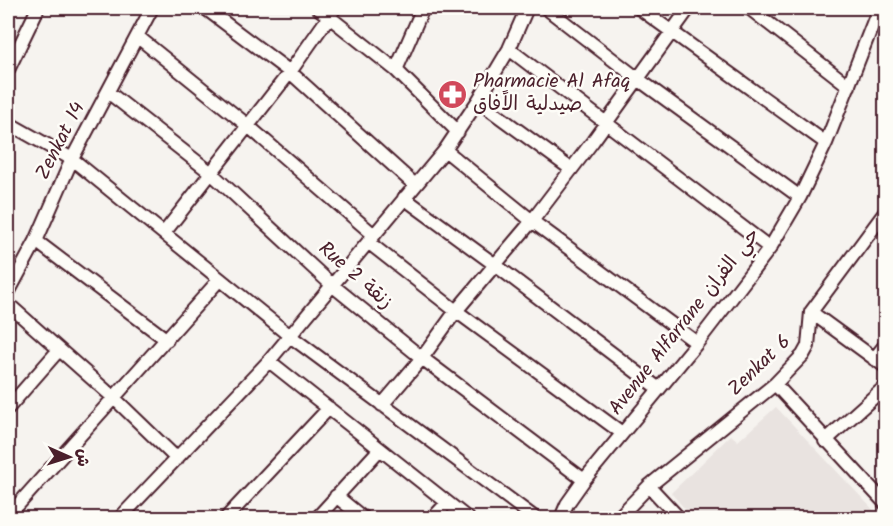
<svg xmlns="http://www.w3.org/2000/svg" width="893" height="526" font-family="Kalam,'Playpen Sans Arabic',sans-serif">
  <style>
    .built { fill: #e9e3e0 }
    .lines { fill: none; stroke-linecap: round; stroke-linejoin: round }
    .minor-casing { stroke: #4a1f2b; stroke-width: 16 }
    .minor { stroke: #fdfcf7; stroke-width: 12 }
    .labels { text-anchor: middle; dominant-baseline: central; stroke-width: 5; stroke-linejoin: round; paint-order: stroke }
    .poi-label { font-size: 20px; fill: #4a1f2b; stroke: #fdfcf7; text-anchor: start }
    .street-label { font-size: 20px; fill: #4a1f2b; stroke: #fdfcf7 }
  </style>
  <rect width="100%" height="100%" fill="#f6f3ef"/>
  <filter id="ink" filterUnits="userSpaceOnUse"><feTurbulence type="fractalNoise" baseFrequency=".0167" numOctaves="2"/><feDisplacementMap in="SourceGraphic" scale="12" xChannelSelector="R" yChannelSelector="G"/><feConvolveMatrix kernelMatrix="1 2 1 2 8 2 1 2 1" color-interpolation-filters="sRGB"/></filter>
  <g filter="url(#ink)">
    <path class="built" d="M776 407 881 518H693L671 493 731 435 738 441Z"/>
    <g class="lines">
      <defs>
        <path id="minor" d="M205 8 290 72 415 185
          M318 8 396 70 458 132
          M546 8 638 79 800 197
          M639 8 826 143
          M749 8 849 86
          M138 37 247 125 374 235
          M509 49 770 248
          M8 70 38 8
          M396 70 423 8
          M108 92 210 172 332 285 422 358 584 480
          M478 101 571 169
          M8 123 72 159 290 336 535 518
          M445 150 532 221 697 343
          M404 198 494 264 659 389
          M164 233 290 72 335 8
          M36 241 167 340
          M368 242 456 311 622 433
          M8 293 36 241 72 159 152 8
          M8 304 114 398 177 459
          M811 312 886 367
          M874 359 886 344
          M269 361 467 518
          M775 384 886 504
          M382 405 422 358 456 311 532 221 593 141 689 8
          M8 408 58 351
          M825 441 886 386
          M649 486 679 518
          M336 496 363 518
          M8 516 220 279
          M120 518 269 361 445 150 478 101 509 49 527 8
          M226 518 329 408
          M317 518 380 449
          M433 518 447 503
          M561 518 567 504 584 480 697 343 770 248 800 197 826 143 879 8
          M618 518 649 486 775 384 803 355 808 346 811 312 886 211"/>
      </defs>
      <use href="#minor" class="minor-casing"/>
      <use href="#minor" class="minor"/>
    </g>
  </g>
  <defs>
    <symbol id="pharmacy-disc" viewBox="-11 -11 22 22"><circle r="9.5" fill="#d1495b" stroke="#fdfcf7"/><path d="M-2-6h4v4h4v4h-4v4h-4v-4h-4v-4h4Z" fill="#fff"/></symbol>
  </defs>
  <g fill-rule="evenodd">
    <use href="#pharmacy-disc" x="436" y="78" width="33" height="33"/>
  </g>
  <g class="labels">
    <g class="poi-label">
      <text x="473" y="82">Pharmacie Al Afaq<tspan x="473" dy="23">صيدلية الاًفاق</tspan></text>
    </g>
    <g class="street-label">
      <text transform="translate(61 141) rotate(-63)">Zenkat 14</text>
      <text transform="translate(355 276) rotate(41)">Rue 2 زنقة</text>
      <text transform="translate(685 322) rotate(-52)">Avenue Alfarrane حي الفران</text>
      <text transform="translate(760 366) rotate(-44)">Zenkat 6</text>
    </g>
  </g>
  <rect width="893" height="526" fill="none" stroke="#fdfcf7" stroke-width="30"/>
  <rect x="15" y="15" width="863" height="496" fill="none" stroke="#4a1f2b" stroke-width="2" filter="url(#ink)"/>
  <g transform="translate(69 457) rotate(93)" stroke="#fdfcf7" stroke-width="4.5" paint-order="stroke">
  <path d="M0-4.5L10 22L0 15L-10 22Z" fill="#4a1f2b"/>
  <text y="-9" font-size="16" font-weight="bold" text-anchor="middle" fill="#4a1f2b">ش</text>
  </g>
</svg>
